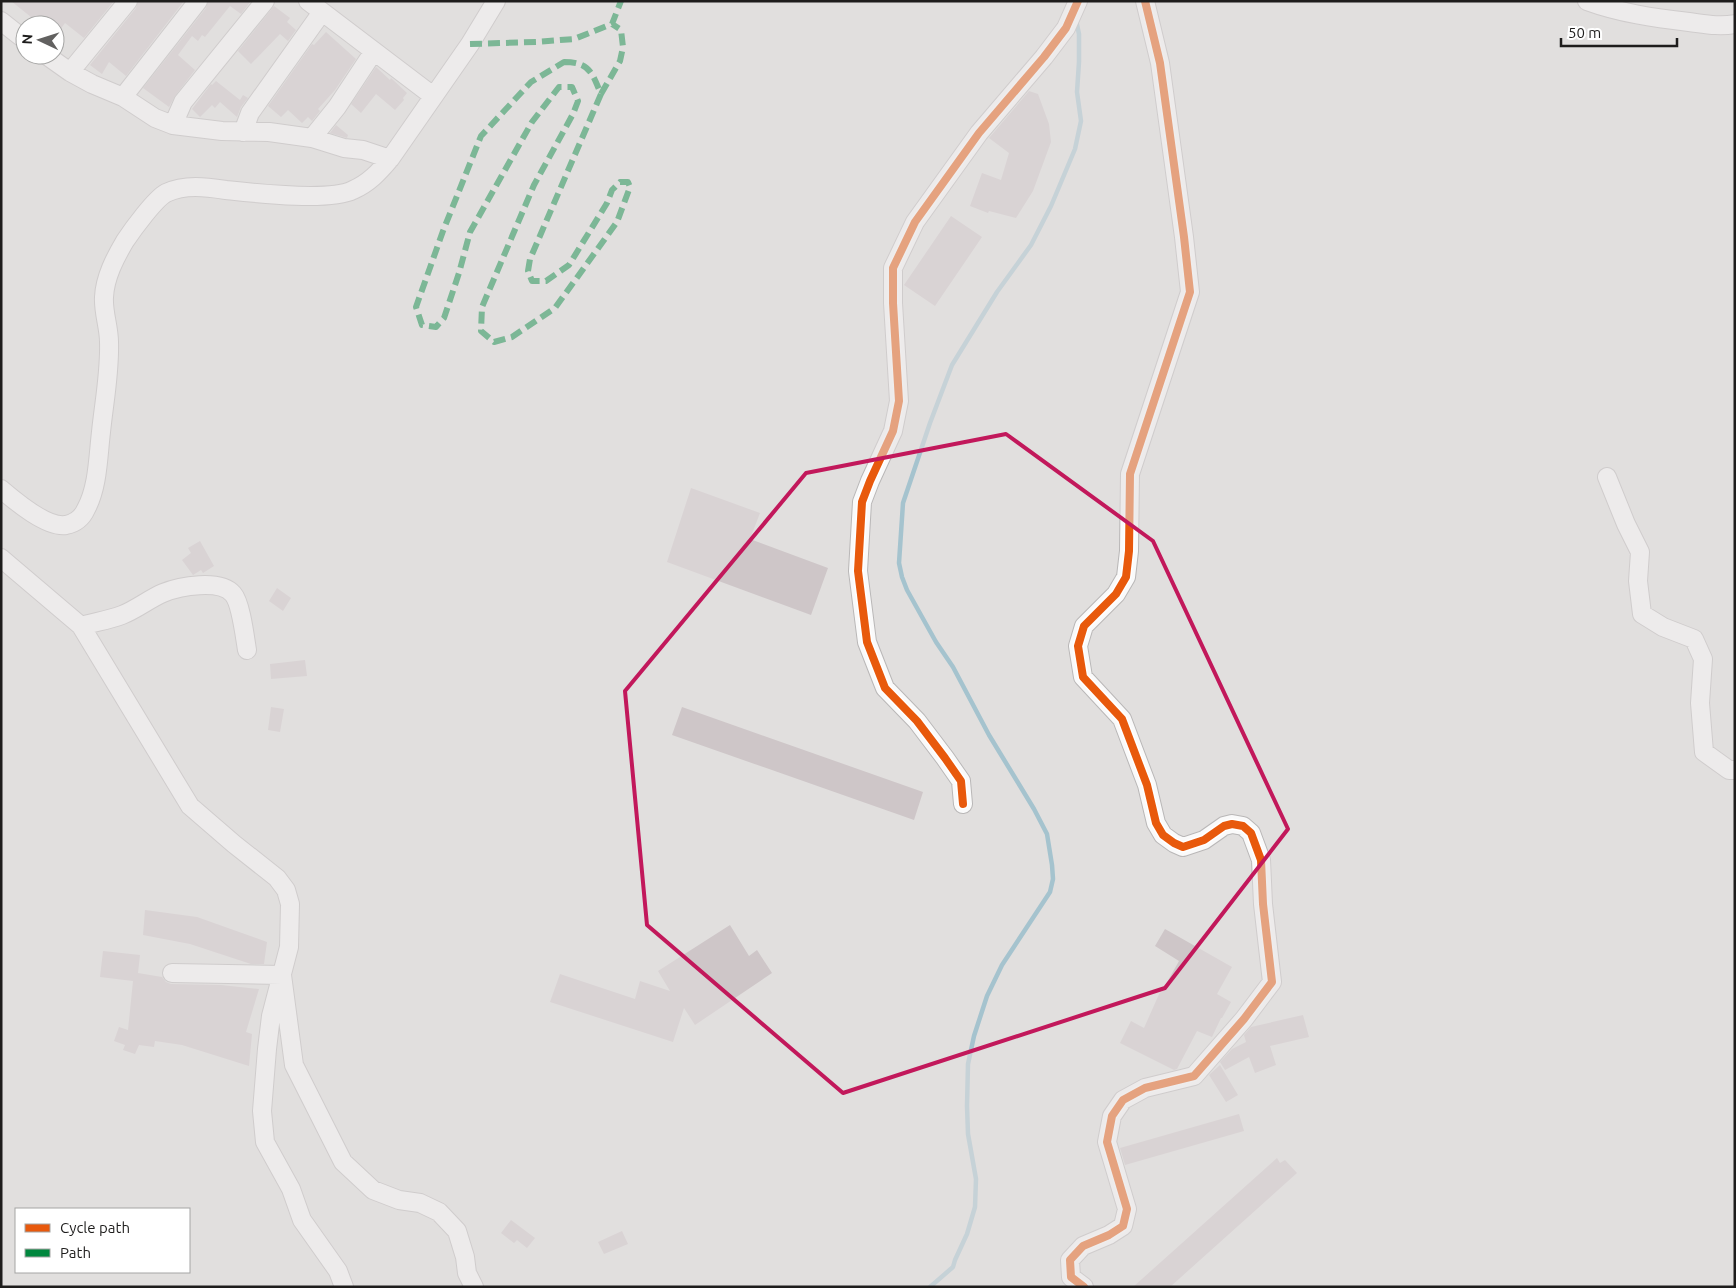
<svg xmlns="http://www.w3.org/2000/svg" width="1736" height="1288" font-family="Ubuntu,sans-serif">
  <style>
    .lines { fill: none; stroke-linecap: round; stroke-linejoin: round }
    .stream { stroke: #a5c3ce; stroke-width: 4.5 }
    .building { fill: #cec6c8 }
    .minor-casing { stroke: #b9b7b7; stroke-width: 20 }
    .minor { stroke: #fafafa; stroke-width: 18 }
    .quiet { stroke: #00873e; stroke-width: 6; stroke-dasharray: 12 6; stroke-linecap: butt }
    .cycleway-casing { stroke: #fff; stroke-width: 11 }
    .cycleway { stroke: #e8590c; stroke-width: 8 }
    .marked { fill: none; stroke: #c2185b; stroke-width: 4; stroke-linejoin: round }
  </style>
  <rect width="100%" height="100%" fill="#e1dfde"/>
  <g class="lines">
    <path class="stream" d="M930 1287 953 1267 955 1260 967 1234 975 1207 976 1179 968 1134 967 1106 968 1064 974 1036 987 996 1002 965 1050 892 1053 879 1052 865 1047 834 1034 809 989 735 953 667 936 642 907 590 902 577 899 563 903 503 930 423 952 365 997 292 1031 245 1051 206 1075 149 1081 121 1077 92 1079 62V34L1076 20"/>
  </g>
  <path class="building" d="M11 1H114L84 38 65 23 55 37V25H41Z
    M138 1H184L126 76 109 62 102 74 90 65 136 8Z
    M208 1H251L241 14 230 6 205 37 202 35 198 41 192 36 178 55 195 70 175 96 169 107 143 88 206 8Z
    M274 6 290 18 287 22 296 30 288 41 280 34 251 64 238 51Z
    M326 32 356 59 335 90 318 109 320 111 312 121 308 117 302 123 288 110 281 117 268 106 312 44 314 45Z
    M376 67 390 80 391 78 407 93 403 98 404 100 395 110 376 94 361 113 351 104Z
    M216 81 240 100 243 95 248 98 241 107 237 117 220 102 215 108 212 105 200 117 192 109 211 84 212 85Z
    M1029 91 1038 94 1049 124 1051 142 1033 191 1016 218 989 211 988 213 970 206 982 173 1001 180 1009 153 989 138Z
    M336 125 348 135 347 138 330 133Z
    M951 216 982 237 935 306 904 285Z
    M691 488 760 513 750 539 828 568 811 615 667 562Z
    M200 541 214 566 203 573 201 570 193 575 182 560 191 553 188 548Z
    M277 588 291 598 283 611 269 601Z
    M305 660 307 676 271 679 270 664Z
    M271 707 284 709 280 732 268 730Z
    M682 707 923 792 914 820 672 735Z
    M145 910 197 917 267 942 264 964H251L190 944 143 935Z
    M730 925 749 956 757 950 772 973 695 1025 684 1008 673 1042 550 1002 560 974 635 999 640 981 670 991 658 971Z
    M1165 929 1232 967 1217 994 1231 1002 1222 1018H1221L1212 1037 1197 1031 1177 1069 1174 1070 1120 1043 1131 1021 1144 1028 1160 992 1161 993 1179 961 1155 946Z
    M103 951 140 955 138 973 162 977 166 982 171 984 221 985 259 989 246 1032 252 1034 249 1066 182 1045 155 1041 154 1047 139 1045 135 1054 123 1050 125 1045 114 1041 119 1027 128 1030 133 981 100 977Z
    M1303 1015 1309 1037 1270 1046 1276 1065 1255 1073 1249 1057 1225 1070 1220 1062 1232 1049 1246 1042 1244 1035 1251 1027Z
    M1220 1065 1238 1095 1226 1102 1209 1075Z
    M1239 1114 1244 1131 1125 1165 1120 1148Z
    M1277 1158 1280 1163 1285 1160 1297 1173 1170 1287H1133Z
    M511 1220 535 1238 527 1248 517 1240 514 1243 501 1233Z
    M622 1231 628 1244 604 1254 598 1242Z"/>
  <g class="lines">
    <defs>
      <path id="minor" d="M308 1 433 96
        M1587 1C1620 13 1654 18 1689 22 1705 24 1719 27 1735 24
        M1 21 25 40
        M46 55 70 72 92 84 123 97 155 118 173 125 222 131 269 132 312 138 344 148 363 150 390 159
        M70 72 128 1
        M123 97 198 1
        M173 125 183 102 265 1
        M243 132 250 113 322 12
        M312 138 337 107 374 51
        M1607 477 1626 524 1640 552 1638 581 1642 614 1663 627 1694 639 1703 659 1700 703 1704 752 1729 770H1735
        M1 489C15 501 47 528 66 525 76 523 82 518 86 509 98 487 98 457 101 432 104 402 110 373 109 342 109 327 103 312 104 297 105 277 115 258 125 241 133 229 155 199 166 193 185 184 206 187 226 190 254 193 329 202 353 190 369 183 379 172 390 159L470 44 496 1
        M1 558 81 626 190 806 234 844 277 878 286 890 290 904 289 947 271 1016 267 1049 262 1111 265 1142 291 1189 302 1220 338 1271 344 1287
        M81 626C95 622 109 620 122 615 137 609 149 599 163 593 180 586 220 579 233 594 241 603 245 638 247 650
        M963 804 961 781 945 758 917 721 885 688 867 642 858 571 862 502 870 481 893 431 899 401 893 303V268L915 222 979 133 1044 57 1066 28 1078 1
        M172 973 282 975 294 1065 343 1162 373 1190 399 1200 420 1203 439 1212 457 1231 465 1257 467 1273 474 1287
        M1084 1287 1071 1277 1070 1260 1083 1246 1109 1235 1123 1226 1127 1209 1107 1142 1112 1116 1123 1100 1145 1088 1194 1076 1244 1019 1272 982 1263 904 1261 860 1251 833 1243 826 1232 824 1224 826 1204 840 1183 847 1174 843 1163 835 1156 823 1147 785 1122 719 1083 677 1078 646 1084 626 1116 594 1126 577 1129 551 1130 474 1190 292 1184 237 1160 63 1145 1"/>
    </defs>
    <use href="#minor" class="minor-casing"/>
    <use href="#minor" class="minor"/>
    <path class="quiet" d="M470 44 536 42 574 39 612 24 621 1
      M564 62C590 62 592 73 601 94L530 259 528 271 532 281H546L569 265 607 203 612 190 620 182H628L630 187 617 222 555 308 512 337 494 342 481 331 482 307 534 185 573 114 578 101 572 87H559L532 122 470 232 459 273 444 318 436 327 422 325 416 307 443 231 481 136 531 82Z
      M601 94 620 61 623 47 621 30 612 24"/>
    <defs>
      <path id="cycleway" d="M963 804 961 781 945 758 917 721 885 688 867 642 858 571 862 502 870 481 893 431 899 401 893 303V268L915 222 979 133 1044 57 1066 28 1078 1
        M1084 1287 1071 1277 1070 1260 1083 1246 1109 1235 1123 1226 1127 1209 1107 1142 1112 1116 1123 1100 1145 1088 1194 1076 1244 1019 1272 982 1263 904 1261 860 1251 833 1243 826 1232 824 1224 826 1204 840 1183 847 1174 843 1163 835 1156 823 1147 785 1122 719 1083 677 1078 646 1084 626 1116 594 1126 577 1129 551 1130 474 1190 292 1184 237 1160 63 1145 1"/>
    </defs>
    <use href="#cycleway" class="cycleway-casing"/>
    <use href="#cycleway" class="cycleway"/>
  </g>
  <path d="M0 0H1736V1288H0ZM1006 434 1153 541 1288 829 1165 988 843 1093 647 925 625 691 806 473Z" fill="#e1dfde" fill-opacity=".55" fill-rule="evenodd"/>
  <path class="marked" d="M1006 434 1153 541 1288 829 1165 988 843 1093 647 925 625 691 806 473Z"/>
  <rect width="1736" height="1288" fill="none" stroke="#1e1d1c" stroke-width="5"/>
  <rect x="15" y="1208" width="175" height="65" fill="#ffffff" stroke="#a5a5a4"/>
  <rect x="25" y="1224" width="25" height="8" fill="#e8590c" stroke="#a5a5a4"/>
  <text x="60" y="1233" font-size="15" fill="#1e1d1c">Cycle path</text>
  <rect x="25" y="1249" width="25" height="8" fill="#00873e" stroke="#a5a5a4"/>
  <text x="60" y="1258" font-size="15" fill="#1e1d1c">Path</text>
  <g transform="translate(40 40) rotate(274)"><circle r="24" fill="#ffffff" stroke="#a5a5a4"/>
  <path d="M0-4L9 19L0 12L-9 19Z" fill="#626160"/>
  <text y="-8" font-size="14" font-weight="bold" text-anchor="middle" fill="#1e1d1c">N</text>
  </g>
  <path d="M1561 38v8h116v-8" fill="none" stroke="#1e1d1c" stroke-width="2.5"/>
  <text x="1568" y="38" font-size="15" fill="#1e1d1c" stroke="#ffffff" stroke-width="4" paint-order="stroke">50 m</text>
</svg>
